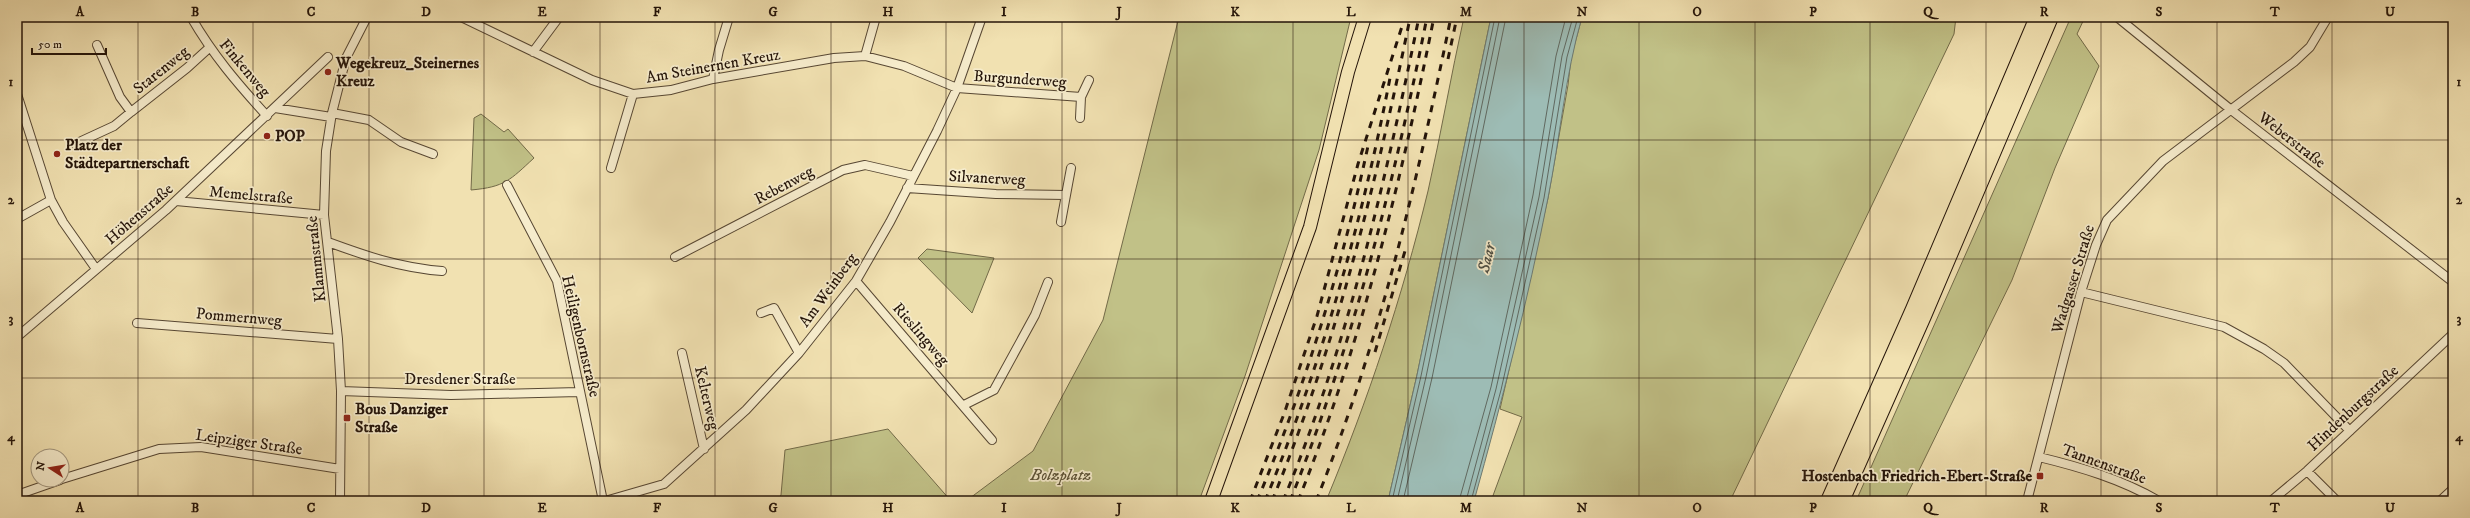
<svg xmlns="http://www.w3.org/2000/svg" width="2470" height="518" font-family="'IM FELL DW Pica',serif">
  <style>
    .green { fill: #c1c187; stroke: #726a48 }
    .water { fill: #9dbcb5; stroke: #6d7970 }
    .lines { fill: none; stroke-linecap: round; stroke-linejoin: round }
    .shore { stroke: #60685f; stroke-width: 1 }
    .street-casing { stroke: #574733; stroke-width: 10 }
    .primary-casing { stroke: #241409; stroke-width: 14 }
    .highway-casing { stroke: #241409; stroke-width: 16 }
    .street { stroke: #f6eccc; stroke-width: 8 }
    .primary { stroke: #f1e1b1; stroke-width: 12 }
    .highway { stroke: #f1e1b1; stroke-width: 14 }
    .rail { stroke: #241409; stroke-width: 3; stroke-dasharray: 7 7; stroke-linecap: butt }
    .grid { fill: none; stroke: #241409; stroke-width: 1; stroke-opacity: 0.55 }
    .poi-dot { fill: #8f2418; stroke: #f6eccc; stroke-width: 1.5 }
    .labels { text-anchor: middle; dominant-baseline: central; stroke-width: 3.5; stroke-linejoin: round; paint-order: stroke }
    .poi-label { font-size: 16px; font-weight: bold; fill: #241409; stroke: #f6eccc; text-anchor: start }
    .street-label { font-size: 16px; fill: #241409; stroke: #f6eccc }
    .park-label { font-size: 16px; font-style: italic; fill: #5b5135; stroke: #f6eccc }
    .water-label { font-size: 17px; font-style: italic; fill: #4e4f45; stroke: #f6eccc }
    .neatline { fill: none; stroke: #241409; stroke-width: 1.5 }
    .grid-label { font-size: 13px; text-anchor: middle; font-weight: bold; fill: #241409 }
  </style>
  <rect width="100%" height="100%" fill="#f1e1b1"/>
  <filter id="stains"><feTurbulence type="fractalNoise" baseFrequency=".005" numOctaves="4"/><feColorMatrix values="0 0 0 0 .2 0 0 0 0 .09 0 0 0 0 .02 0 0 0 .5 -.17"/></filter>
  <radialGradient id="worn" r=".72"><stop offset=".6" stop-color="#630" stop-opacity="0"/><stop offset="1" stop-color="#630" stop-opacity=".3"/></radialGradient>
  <path class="green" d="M1179 17H1351L1319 150 1245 376 1199 501H966L1033 451 1103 320Z
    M1464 17H1491L1417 375 1388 501H1326C1368 400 1402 298 1428 191 1441 134 1451 75 1464 17Z
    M1582 17H1956L1954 34 1730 501H1491L1522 417 1500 409 1548 198 1568 85 1571 58Z
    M2071 17H2085L2077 34 2099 66 2055 168 2012 280 1904 501H1856Z
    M481 114 504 132 508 129 534 158C510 180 505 187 471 190L474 118Z
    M927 249 994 258 972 313 918 258Z
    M888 429 951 501H777L781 495 785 450Z"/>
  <path class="water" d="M1491 17H1582C1565 76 1560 138 1548 198 1528 300 1502 401 1474 501H1388L1417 375Z"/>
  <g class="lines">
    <path class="shore" d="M1392 501 1421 376 1495 17
      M1397 501 1426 377 1500 17
      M1403 501 1432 378 1506 17
      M1459 501 1491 387 1533 195 1556 56 1566 17
      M1466 501 1496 389 1539 197 1562 56 1573 17
      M1471 501 1501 390 1544 198 1567 57 1578 17"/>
    <defs>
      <path id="street" d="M191 17C213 55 237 83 267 116
        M461 17 592 80 633 94 671 90 713 79 834 58 865 56 904 66 957 88 1081 97
        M2117 17 2230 109 2453 282
        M97 45 120 97 131 112 187 68 209 48
        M533 52 559 17
        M865 56 876 17
        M713 79 719 50 729 17
        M17 94 51 200 63 222 96 269
        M275 108 331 117
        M332 113 369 120 401 142 433 154
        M1080 118 1081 97 1089 80
        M75 144 114 126 131 112
        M611 168 633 94
        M507 185 557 281 603 501
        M907 188 996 194 1066 195
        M176 201 324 215
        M17 219 51 200
        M1061 222 1071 168
        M328 242C366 256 401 268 442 271
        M675 257 843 170 865 165 913 176
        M856 281 992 440
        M2081 292 2224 327 2264 349 2284 363 2350 431
        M761 313 774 308 799 353
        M137 323 338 339
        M17 337 166 210 328 57
        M682 353 704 449
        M341 391 451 395 579 392
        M964 405 994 390 1035 315 1048 282
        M2039 457C2080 467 2121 479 2159 501
        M2307 471 2337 501
        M62 479 159 449 201 447 340 469
        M17 495 60 480
        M340 501 341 391 338 339 324 215 326 151 332 113 346 58 367 17
        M605 501 664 484 746 410 799 353 856 281 890 222 937 131 957 88 982 17
        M2027 501 2081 292 2096 245 2107 220 2163 161 2294 62 2310 47 2328 17
        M2271 501 2307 471 2453 334
        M2440 501 2453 489"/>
      <path id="primary" d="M1211 501 1310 227 1348 72 1365 17"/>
      <path id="highway" d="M1828 501 1913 309 2037 17
        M1842 501 1924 316 2051 17"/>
    </defs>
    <use href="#street" class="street-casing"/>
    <use href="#primary" class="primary-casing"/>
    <use href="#highway" class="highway-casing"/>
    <use href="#street" class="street"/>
    <use href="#primary" class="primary"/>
    <use href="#highway" class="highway"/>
    <path class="rail" d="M1448 59 1457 17
      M1375 352 1405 251
      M1250 501 1284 414 1317 316 1358 164 1405 17
      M1257 501C1305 387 1342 267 1368 146
      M1265 501C1321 365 1362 223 1390 78
      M1272 501C1336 344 1375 189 1409 23
      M1283 501C1348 344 1385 183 1419 17
      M1290 501C1353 344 1394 183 1427 17
      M1298 501C1361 344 1401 182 1434 17
      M1316 501C1379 345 1417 182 1451 17"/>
  </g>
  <path class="grid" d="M138 17V501M253 17V501M369 17V501M484 17V501M600 17V501M715 17V501M831 17V501M946 17V501M1062 17V501M1177 17V501M1293 17V501M1408 17V501M1524 17V501M1639 17V501M1755 17V501M1870 17V501M1986 17V501M2101 17V501M2217 17V501M2332 17V501M17 140H2453M17 259H2453M17 378H2453"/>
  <g class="poi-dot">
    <circle cx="328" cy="72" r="4"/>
    <circle cx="267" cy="136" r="4"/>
    <circle cx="57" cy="154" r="4"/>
    <rect x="343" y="414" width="8" height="8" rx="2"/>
    <rect x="2036" y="472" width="8" height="8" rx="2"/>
  </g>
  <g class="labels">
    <g class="poi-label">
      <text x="336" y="63">Wegekreuz_Steinernes<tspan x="336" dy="18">Kreuz</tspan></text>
      <text x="275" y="136">POP</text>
      <text x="65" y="145">Platz der<tspan x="65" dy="18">Städtepartnerschaft</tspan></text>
      <text x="355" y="409">Bous Danziger<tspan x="355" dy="18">Straße</tspan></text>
      <text x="2032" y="476" text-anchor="end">Hostenbach Friedrich-Ebert-Straße</text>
    </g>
    <g class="street-label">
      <text transform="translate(713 66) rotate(-10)">Am Steinernen Kreuz</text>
      <text transform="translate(245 68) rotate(50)">Finkenweg</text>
      <text transform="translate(161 70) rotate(-39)">Starenweg</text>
      <text transform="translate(1020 79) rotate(4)">Burgunderweg</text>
      <text transform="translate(2292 140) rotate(38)">Weberstraße</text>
      <text transform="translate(987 178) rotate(3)">Silvanerweg</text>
      <text transform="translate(784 185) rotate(-28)">Rebenweg</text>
      <text transform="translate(251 195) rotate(5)">Memelstraße</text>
      <text transform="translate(139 214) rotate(-41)">Höhenstraße</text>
      <text transform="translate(316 259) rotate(-96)">Klammstraße</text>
      <text transform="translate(2073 279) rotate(-73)">Wadgasser Straße</text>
      <text transform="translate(828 290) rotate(-54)">Am Weinberg</text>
      <text transform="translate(239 317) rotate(5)">Pommernweg</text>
      <text transform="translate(921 334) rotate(49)">Rieslingweg</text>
      <text transform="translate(581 336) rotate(77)">Heiligenbornstraße</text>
      <text x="460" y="379">Dresdener Straße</text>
      <text transform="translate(707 398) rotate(77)">Kelterweg</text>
      <text transform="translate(2353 408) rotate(-43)">Hindenburgstraße</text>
      <text transform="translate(249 442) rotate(8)">Leipziger Straße</text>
      <text transform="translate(2104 464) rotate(20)">Tannenstraße</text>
    </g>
    <g class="park-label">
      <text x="1061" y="475">Bolzplatz</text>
    </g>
    <g class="water-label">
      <text transform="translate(1487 258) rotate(-77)">Saar</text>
    </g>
  </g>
  <rect width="2470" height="518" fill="none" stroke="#f1e1b1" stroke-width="44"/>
  <g transform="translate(50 468) rotate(282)"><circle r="19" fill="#f6eccc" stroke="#a2967e"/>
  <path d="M0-3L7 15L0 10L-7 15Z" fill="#8f2418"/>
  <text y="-6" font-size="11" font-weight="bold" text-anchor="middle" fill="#241409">N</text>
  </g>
  <path d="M32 48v6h74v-6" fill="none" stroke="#241409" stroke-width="2"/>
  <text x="38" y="48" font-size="12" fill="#241409" stroke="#f6eccc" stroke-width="3" paint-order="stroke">50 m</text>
  <rect x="22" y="22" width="2426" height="474" class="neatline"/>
  <g class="grid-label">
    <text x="80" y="16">A</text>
    <text x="195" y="16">B</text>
    <text x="311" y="16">C</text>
    <text x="426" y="16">D</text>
    <text x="542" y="16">E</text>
    <text x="657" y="16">F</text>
    <text x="773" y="16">G</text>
    <text x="888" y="16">H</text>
    <text x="1004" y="16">I</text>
    <text x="1119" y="16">J</text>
    <text x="1235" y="16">K</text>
    <text x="1351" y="16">L</text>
    <text x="1466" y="16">M</text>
    <text x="1582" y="16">N</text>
    <text x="1697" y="16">O</text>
    <text x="1813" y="16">P</text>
    <text x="1928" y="16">Q</text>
    <text x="2044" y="16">R</text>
    <text x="2159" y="16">S</text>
    <text x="2275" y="16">T</text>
    <text x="2390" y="16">U</text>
    <text x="11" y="86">1</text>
    <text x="2459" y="86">1</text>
    <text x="11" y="204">2</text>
    <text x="2459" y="204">2</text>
    <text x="11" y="323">3</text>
    <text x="2459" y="323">3</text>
    <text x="11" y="441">4</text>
    <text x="2459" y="441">4</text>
    <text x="80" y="512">A</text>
    <text x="195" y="512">B</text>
    <text x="311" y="512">C</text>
    <text x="426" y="512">D</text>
    <text x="542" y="512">E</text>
    <text x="657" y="512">F</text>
    <text x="773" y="512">G</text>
    <text x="888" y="512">H</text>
    <text x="1004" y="512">I</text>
    <text x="1119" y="512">J</text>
    <text x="1235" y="512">K</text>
    <text x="1351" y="512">L</text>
    <text x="1466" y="512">M</text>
    <text x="1582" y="512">N</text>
    <text x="1697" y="512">O</text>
    <text x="1813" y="512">P</text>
    <text x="1928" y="512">Q</text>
    <text x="2044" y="512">R</text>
    <text x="2159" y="512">S</text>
    <text x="2275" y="512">T</text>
    <text x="2390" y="512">U</text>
  </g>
  <rect width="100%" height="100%" filter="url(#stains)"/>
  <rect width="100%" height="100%" fill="url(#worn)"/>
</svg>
